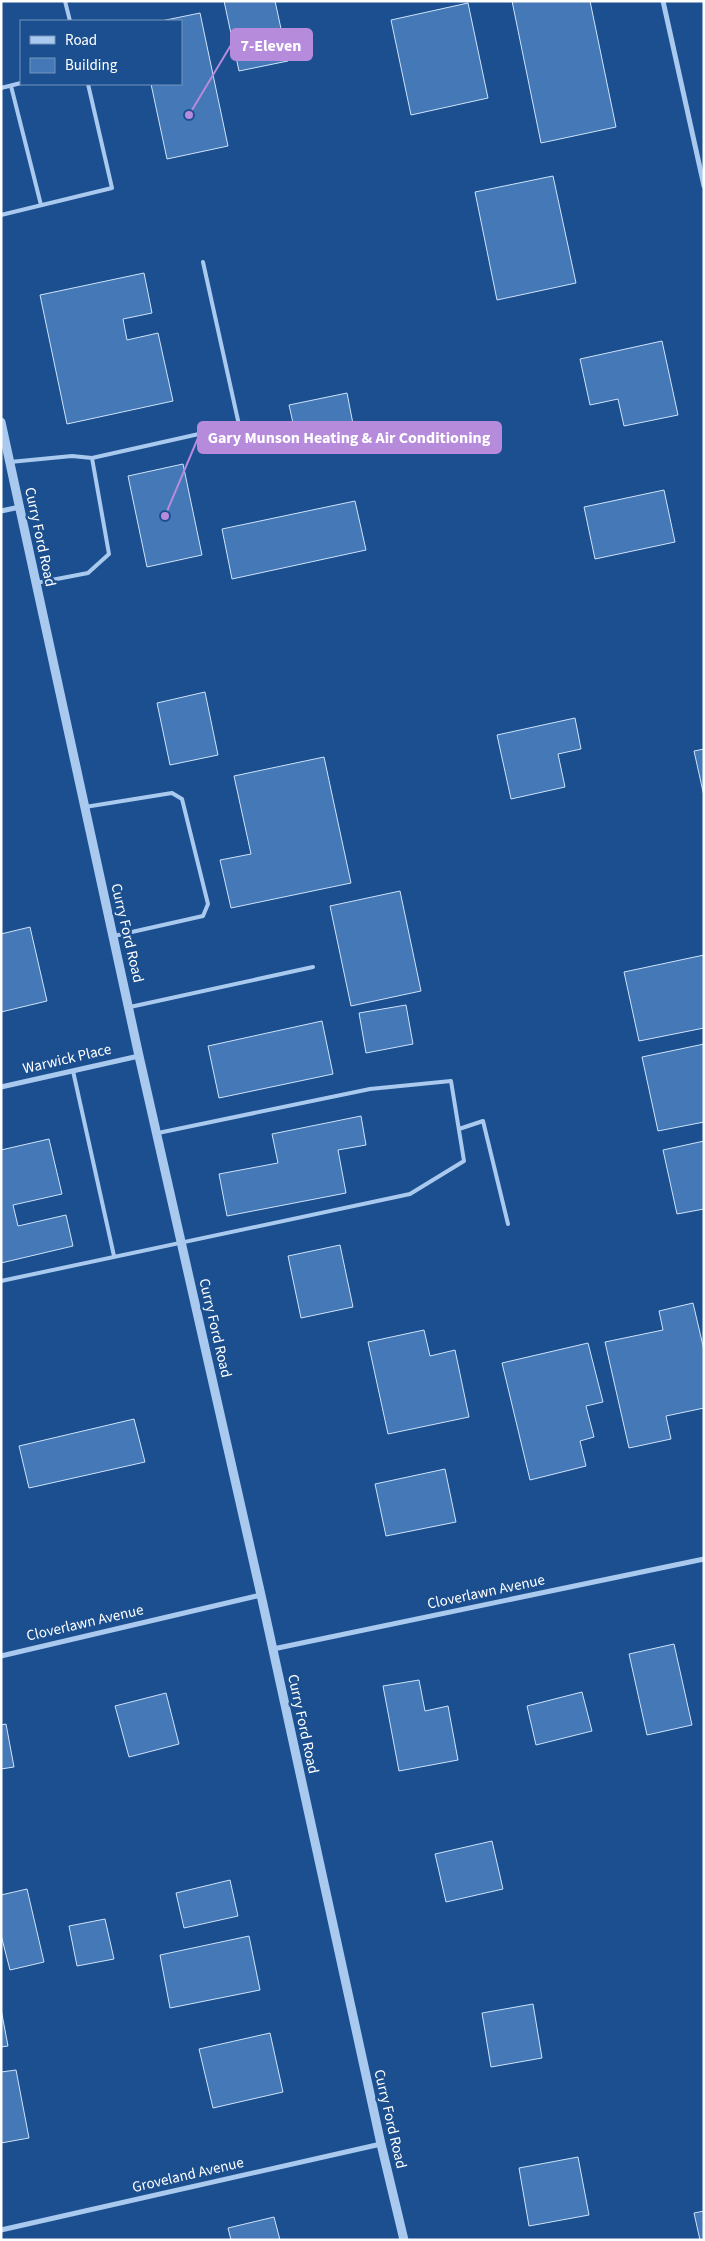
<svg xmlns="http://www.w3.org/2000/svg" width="705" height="2241" font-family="'Source Sans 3',sans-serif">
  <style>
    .building { fill: #4478b7; stroke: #cfe3fa }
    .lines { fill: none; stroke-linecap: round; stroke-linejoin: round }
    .service { stroke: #a9c9ee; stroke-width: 4 }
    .minor { stroke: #a9c9ee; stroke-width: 5 }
    .tertiary { stroke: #a9c9ee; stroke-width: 9 }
    .labels { text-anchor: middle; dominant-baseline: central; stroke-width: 5; stroke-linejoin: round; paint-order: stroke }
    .street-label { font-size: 15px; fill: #fff; stroke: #1b4f8f }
    .leader { fill: none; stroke: #b68bdc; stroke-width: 2 }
    .callout-dot { fill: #b68bdc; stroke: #1b4f8f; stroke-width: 2 }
    .callout { fill: #b68bdc; stroke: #b68bdc; stroke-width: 2 }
    .callout-label { font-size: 16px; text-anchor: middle; font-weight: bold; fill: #fff }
  </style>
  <rect width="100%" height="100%" fill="#1b4f8f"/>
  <path class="building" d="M224 1H275L288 61 239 71Z
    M512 1H590L616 127 541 143Z
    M468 3 488 98 411 115 391 20Z
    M200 13 228 146 167 159 151 84H181V21H161Z
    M553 176 576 283 497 300 475 192Z
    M144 273 152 313 123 319 127 340 158 333 173 401 67 424 40 295Z
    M662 341 678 415 624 426 618 399 590 405 580 359Z
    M347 393 354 429 297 441 289 405Z
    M183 464 202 555 147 567 128 476Z
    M664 490 675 542 595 559 584 507Z
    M355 501 366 550 232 579 222 529Z
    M205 692 218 755 170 765 157 703Z
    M575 718 581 749 558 754 565 787 511 799 497 735Z
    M704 749V796L694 751Z
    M324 757 351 883 231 908 220 860 251 854 234 776Z
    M400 891 421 991 351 1006 330 906Z
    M30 927 47 1001 1 1012V934Z
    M704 955V1028L639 1041 624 972Z
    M406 1005 413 1044 366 1053 359 1013Z
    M322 1021 333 1074 219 1098 208 1046Z
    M704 1044V1122L658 1131 642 1057Z
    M361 1116 366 1145 338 1150 346 1193 227 1216 219 1174 278 1163 272 1134Z
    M49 1139 62 1194 13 1205 18 1226 66 1215 73 1246 1 1263V1150Z
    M704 1141V1209L677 1214 663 1150Z
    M340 1245 353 1307 301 1318 288 1256Z
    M693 1303 704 1350V1408L666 1416 671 1439 629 1448 605 1342 663 1330 659 1311Z
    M424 1330 430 1356 455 1350 469 1417 388 1434 368 1342Z
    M588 1343 603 1402 586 1406 594 1437 580 1441 586 1466 530 1480 502 1363Z
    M134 1419 145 1462 29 1488 19 1446Z
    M445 1469 456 1522 386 1536 375 1484Z
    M674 1644 692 1725 647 1735 629 1654Z
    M419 1680 425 1711 448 1706 458 1760 399 1771 383 1686Z
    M582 1692 592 1731 536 1745 527 1706Z
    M166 1693 179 1744 129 1757 115 1706Z
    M6 1724 14 1767 1 1769V1725Z
    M492 1841 503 1889 446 1902 435 1854Z
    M230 1880 238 1916 184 1928 176 1893Z
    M27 1889 44 1962 10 1970 1 1935V1895Z
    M105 1919 114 1959 77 1966 69 1926Z
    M249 1936 260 1990 170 2008 160 1955Z
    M533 2004 542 2058 491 2067 482 2013Z
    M1 2009 8 2046 1 2047Z
    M270 2033 283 2092 213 2108 199 2049Z
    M16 2070 29 2138 1 2143V2072Z
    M578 2157 589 2215 529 2226 519 2168Z
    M704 2211V2240H700L694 2213Z
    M274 2217 280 2240H231L228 2228Z"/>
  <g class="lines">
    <path class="service" d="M65 1 70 21
      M11 86 41 205
      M1 88 21 83
      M1 215 112 188 88 84
      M10 462 72 456 92 458
      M36 583 88 573 109 554 92 458 239 425 203 262
      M85 807 172 793 182 799 208 904 203 916 114 936
      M130 1007 313 967
      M73 1071 114 1256
      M459 1129 483 1121 508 1224
      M1 1281 410 1194 464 1161 451 1081 370 1089 158 1133"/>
    <path class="minor" d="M663 1 704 186
      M1 511 20 507
      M1 1087 139 1056
      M273 1649 704 1559
      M1 1656 261 1595
      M1 2230 381 2144"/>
    <path class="tertiary" d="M1 422 139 1056 261 1595 381 2144 404 2240"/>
  </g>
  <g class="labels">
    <g class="street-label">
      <text transform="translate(40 537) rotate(78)">Curry Ford Road</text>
      <text transform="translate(127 933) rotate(77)">Curry Ford Road</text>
      <text transform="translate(67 1059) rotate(-13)">Warwick Place</text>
      <text transform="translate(215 1328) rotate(77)">Curry Ford Road</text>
      <text transform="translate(486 1592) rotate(-12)">Cloverlawn Avenue</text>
      <text transform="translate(85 1623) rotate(-13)">Cloverlawn Avenue</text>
      <text transform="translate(303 1724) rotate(78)">Curry Ford Road</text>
      <text transform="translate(390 2119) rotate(77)">Curry Ford Road</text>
      <text transform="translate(188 2175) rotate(-13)">Groveland Avenue</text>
    </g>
  </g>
  <path class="leader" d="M189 115L231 45M165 516L198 438"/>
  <g class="callout-dot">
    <circle cx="189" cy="115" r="5"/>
    <circle cx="165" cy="516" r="5"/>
  </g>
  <g class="callout">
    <rect x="231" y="29" width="81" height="31" rx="5"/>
    <rect x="198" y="422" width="303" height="31" rx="5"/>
  </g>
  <g class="callout-label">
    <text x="271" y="51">7-Eleven</text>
    <text x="349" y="443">Gary Munson Heating &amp; Air Conditioning</text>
  </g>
  <rect width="705" height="2241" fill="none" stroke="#ffffff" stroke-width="5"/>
  <rect x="20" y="20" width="162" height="65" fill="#1b4f8f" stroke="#7695bc"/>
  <rect x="30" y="36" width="25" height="8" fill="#a9c9ee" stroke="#7695bc"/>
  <text x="65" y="45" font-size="15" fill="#ffffff">Road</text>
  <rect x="30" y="58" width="25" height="15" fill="#4478b7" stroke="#7695bc"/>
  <text x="65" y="70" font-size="15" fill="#ffffff">Building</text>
</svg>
